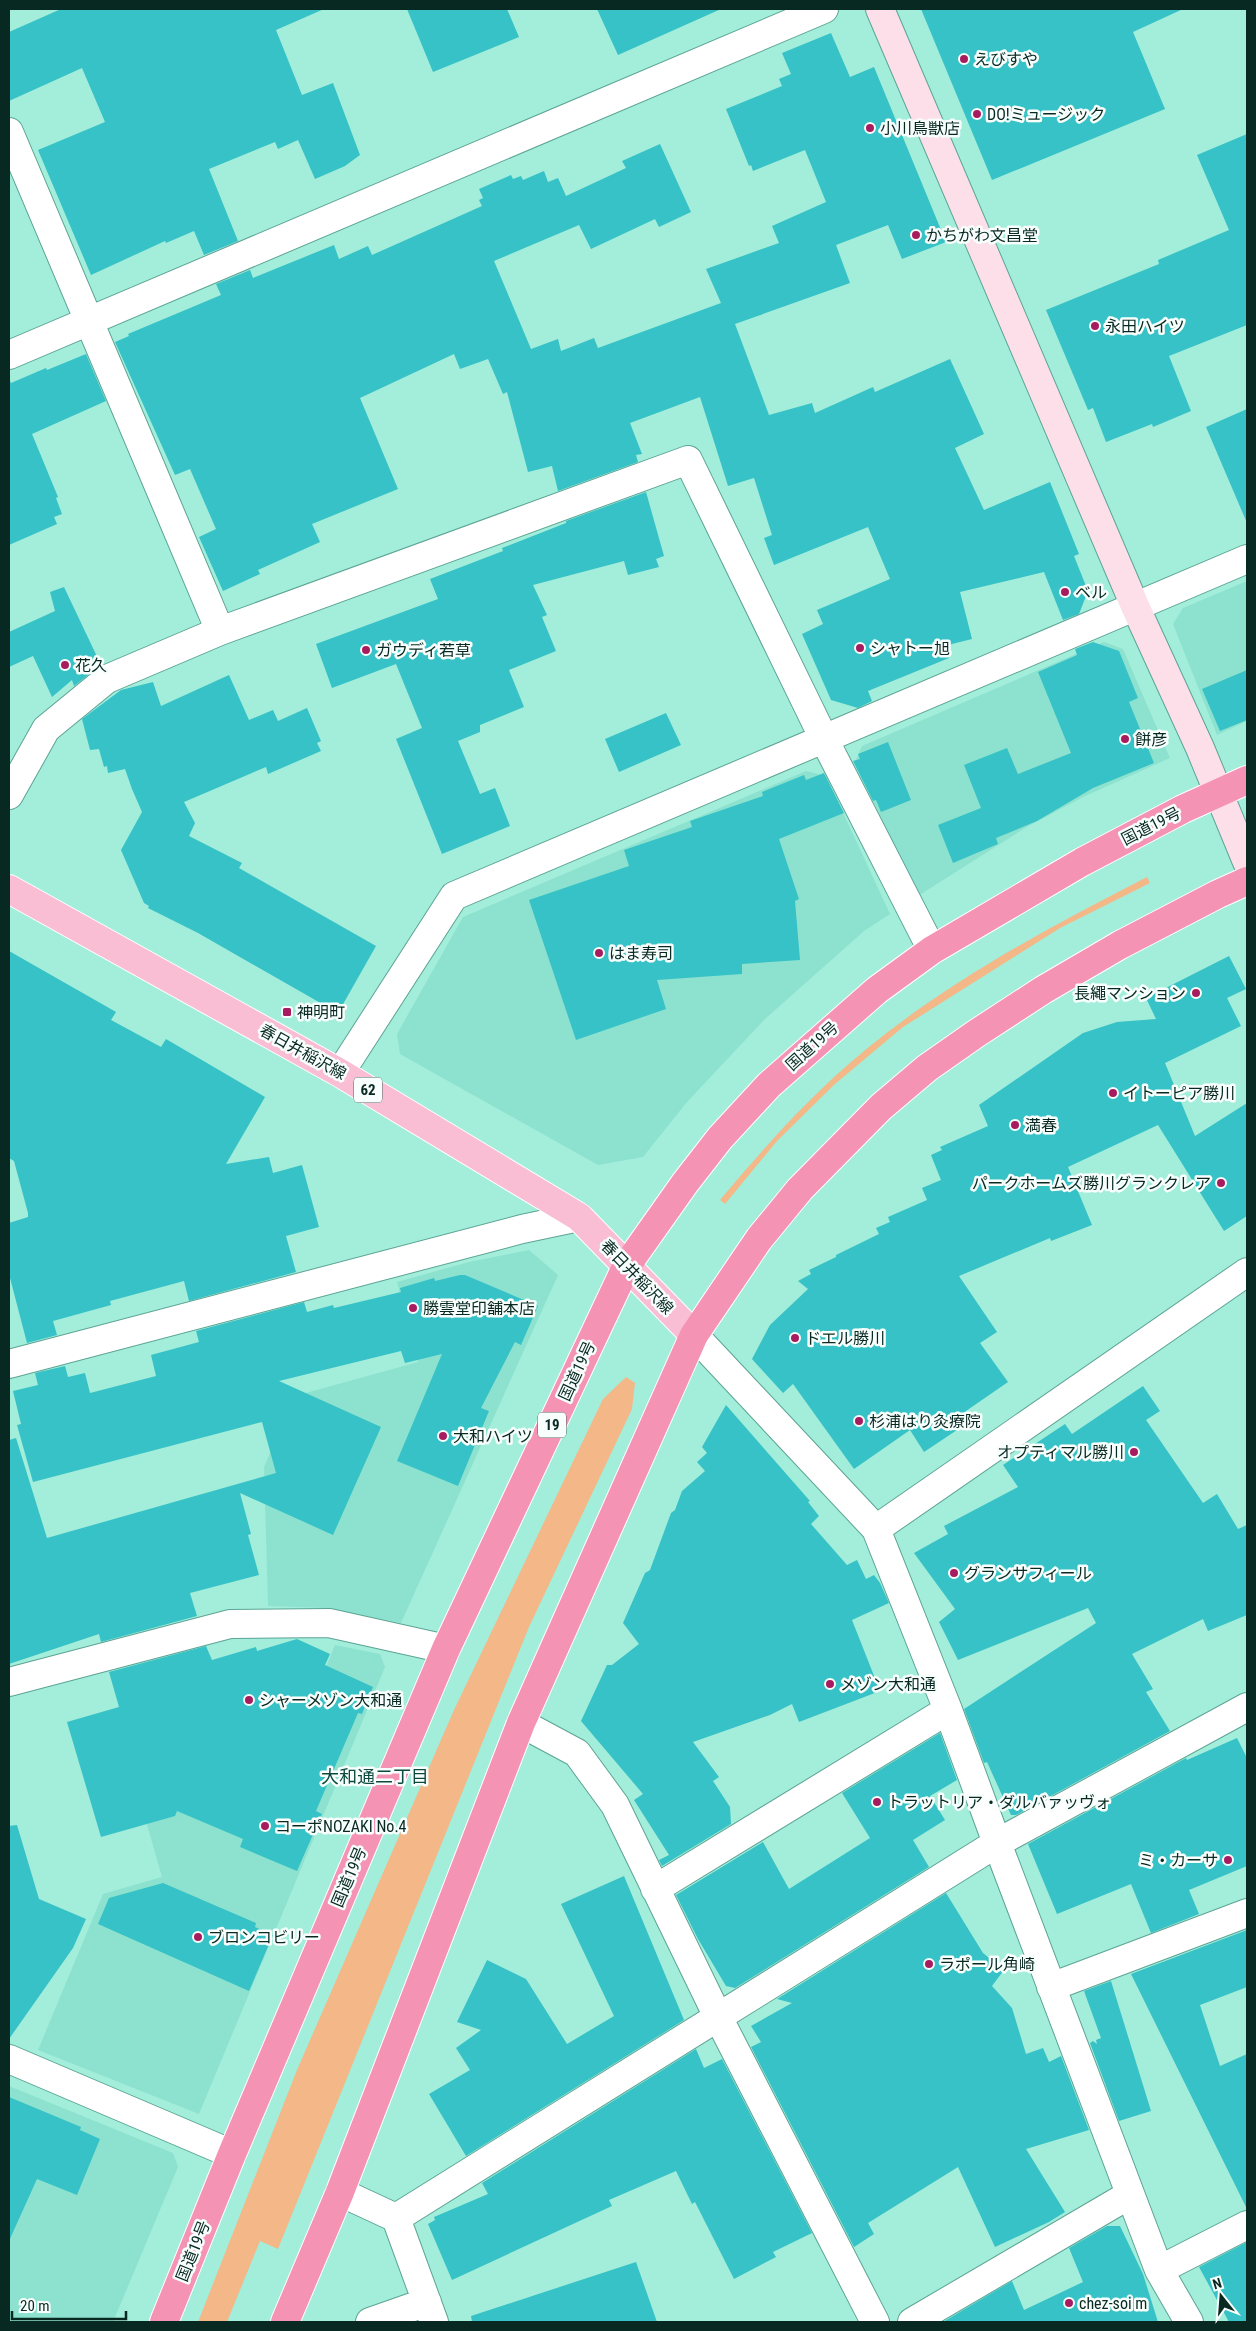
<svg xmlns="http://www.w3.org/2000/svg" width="1256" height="2331" font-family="'Roboto Condensed','Noto Sans JP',sans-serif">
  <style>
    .built { fill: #8de2cf }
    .green { fill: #f4b788 }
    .building { fill: #36c2c6 }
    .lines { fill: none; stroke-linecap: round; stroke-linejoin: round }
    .street-casing { stroke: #5ca494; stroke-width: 30 }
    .secondary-casing { stroke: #5ca494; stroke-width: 30 }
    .primary-casing { stroke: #fff; stroke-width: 30 }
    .highway-casing { stroke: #fff; stroke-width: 30 }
    .street { stroke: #fff; stroke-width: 28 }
    .secondary { stroke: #fcdfe9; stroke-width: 28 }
    .primary { stroke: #f9bed3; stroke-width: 28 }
    .highway { stroke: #f593b5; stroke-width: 28 }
    .poi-dot { fill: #a71c5f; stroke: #f7fefc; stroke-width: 2 }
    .labels { text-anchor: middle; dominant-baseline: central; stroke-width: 5; stroke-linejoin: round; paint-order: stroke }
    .shield { fill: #f7fefc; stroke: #506863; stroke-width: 1 }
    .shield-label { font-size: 15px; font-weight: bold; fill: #082822 }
    .poi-label { font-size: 16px; fill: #082822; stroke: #f7fefc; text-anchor: start }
    .street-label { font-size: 16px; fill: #082822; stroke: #f7fefc }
    .neighbourhood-label { font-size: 18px; fill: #0c493e; stroke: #f7fefc }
  </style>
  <rect width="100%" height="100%" fill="#a3eddb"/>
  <path class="built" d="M1247 581V721L1217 735 1173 624 1183 608Z
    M1104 642 1123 649 1170 758 1083 797 1025 828 918 896 855 762 862 746Z
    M806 771 826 776 890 914 864 931 765 1019 687 1102 643 1157 598 1165 400 1054 397 1034 463 917Z
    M529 1250 558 1275 401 1623 325 1608 268 1606 264 1467 295 1396 418 1362 397 1282 469 1262Z
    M335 1645 380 1654 385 1667 199 2114 38 2050 103 1894 162 1877 139 1797 289 1755Z
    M9 2086 173 2153 178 2167 113 2322H9Z"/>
  <path class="green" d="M1147 877 1150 883 1060 928 903 1027 835 1084 777 1141 725 1204 720 1200C756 1157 792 1116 833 1078 924 994 1038 933 1147 877Z
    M626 1377 635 1383 632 1409 529 1627 278 2249 260 2241 227 2322H198L297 2070 454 1710 603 1399Z"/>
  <path class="building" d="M61 9H324L276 30 302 95 333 83 360 155 345 166 315 179 298 140 278 149 275 142 209 169 238 241 204 255 194 231 166 243 165 241 91 275 38 150 105 122 82 68 9 101V32Z
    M407 9H507L519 37 433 72Z
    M597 9H721L618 55Z
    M921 9H1183L1133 32 1165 109 992 180Z
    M831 33 850 77 874 67 946 242 902 259 888 225 836 245 850 283 735 324 769 415 812 403 815 413 873 387 875 392 950 359 984 434 955 448 984 510 1050 482 1079 554 1074 556 1088 591 1079 614 1063 620 1044 572 960 592 972 639 944 646 949 658 868 691 872 701 858 708 831 700 802 634 823 624 817 610 890 579 868 527 774 565 764 538 772 535 754 478 728 486 700 397 630 423 642 454 636 455 638 462 558 491 552 466 528 472 507 392 503 394 488 359 460 369 454 354 360 398 398 489 312 524 320 542 258 570 260 574 223 591 199 537 216 529 190 469 175 475 115 342 129 336 128 334 221 295 216 284 250 270 253 278 334 245 339 259 368 246 372 255 482 206 479 200 483 198 479 189 511 175 513 179 521 176 523 180 544 171 548 182 558 178 566 196 626 168 622 161 660 144 691 212 659 227 655 219 591 249 579 225 494 261 531 349 558 339 561 351 594 338 598 348 721 303 706 269 779 243 772 226 826 202 805 150 753 171 751 165 749 166 726 109 782 86 779 79 791 74 782 53Z
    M1247 134V325L1169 356 1191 411 1153 427 1152 424 1106 442 1093 408 1088 410 1046 310 1159 264 1158 260 1229 230 1197 155Z
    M86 354 106 401 32 434 58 497 56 498 62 514 54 517 57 524 9 545V379L11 383 46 368 47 370Z
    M1247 409V523L1206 427Z
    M646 492 664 556 656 559 659 567 628 575 624 561 533 585 547 615 542 617 556 651 509 670 524 707 480 725V732L458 741 480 794 495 788 510 826 442 854 396 739 422 728 396 664 332 688 316 644 438 599 430 579 503 551 502 548 566 523V521Z
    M64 587 101 665 74 686 72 680 52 697 33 656 9 667V632L55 611 50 592Z
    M1093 642 1119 651 1138 698 1129 702 1154 763 1093 788 1037 821 996 838 998 844 953 863 938 825 981 808 964 765 1007 748 1018 774 1071 753 1038 672 1077 655 1075 649Z
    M1247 670V720L1220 731 1202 689Z
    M229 675 249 720 273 710 278 721 307 708 321 741 317 743 321 751 268 774 266 767 184 802 195 823 189 836 242 863 239 868 376 946 338 1013 198 933 148 908 149 906 144 903 121 850 142 812 132 789 125 769 108 773 107 766 104 767 99 749 90 750 82 719 121 690 153 682 161 706Z
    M666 713 681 745 619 772 605 739Z
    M888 742 911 800 881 812 876 800 873 801 853 761 860 759 858 754Z
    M824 773 844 813 779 839 799 899 795 901 800 960 742 964V974L657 980 666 1009 576 1040 529 900 629 866 624 850 692 827 690 821 763 796 762 792 804 775 806 780Z
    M9 951 116 1012 111 1020 161 1047 166 1039 265 1097 226 1164 269 1157 273 1173 302 1165 319 1227 286 1236 296 1272 189 1301 184 1281 110 1301 111 1305 53 1321 57 1335 27 1343 9 1274V1223L28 1217V1213L14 1161 9 1158Z
    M1229 956 1246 989 1227 998 1241 1026 1165 1063 1195 1136 1247 1103V1216L1224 1231 1158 1125 1068 1167 1092 1225 1051 1241 1050 1238 959 1276 997 1332 980 1343 1008 1382 966 1411 972 1420 924 1452 910 1430 854 1469 793 1384 783 1393 752 1359 770 1325 808 1289 798 1281 811 1274 809 1270 836 1257V1255L879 1234 876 1228 890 1222 888 1217 927 1200 922 1188 941 1180 931 1155 942 1150 940 1147 988 1126 979 1105 1083 1033 1117 1022 1156 1019 1146 998Z
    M460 1275H465L538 1306 521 1345 515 1342 481 1408 489 1411 458 1486 397 1461 442 1354 405 1363 401 1351 279 1381 381 1427 333 1535 240 1493 251 1534 248 1535 259 1575 190 1593 197 1616 101 1642 99 1634 9 1664V1440L16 1438 47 1538 276 1473 262 1422 33 1482 17 1425 21 1424 13 1391 38 1385 35 1373 65 1366 68 1377 85 1373 90 1393 156 1376 151 1355 199 1342 196 1331 304 1302 307 1312 333 1305 334 1308 401 1292 400 1288 434 1278 435 1281Z
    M1143 1386 1160 1411 1146 1420 1203 1503 1217 1494 1238 1529 1247 1525V1615L1208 1631 1203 1619 1132 1654 1153 1689 1146 1692 1170 1731 1016 1815H1011L987 1762 984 1763 964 1709 1096 1623 1088 1608 958 1660 939 1622 955 1609 914 1553 948 1534 944 1526 1018 1487 1003 1465 1065 1424 1072 1434Z
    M726 1405 810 1501 808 1502 819 1516 811 1524 847 1565 857 1560 866 1579 874 1575 880 1583 889 1603 852 1620 880 1691 799 1722 792 1704 770 1715 693 1742 719 1777 713 1781 730 1807 731 1824 662 1866 659 1860 669 1855 634 1800 643 1794 581 1721 607 1665H612L639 1644 623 1623 645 1573 650 1570 671 1513 675 1510 682 1491 705 1471 697 1462 707 1453 702 1447Z
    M297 1639 330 1654 325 1665 373 1687 362 1714 358 1713 316 1811 322 1814 297 1871 240 1847 243 1839 177 1811 175 1816 101 1837 67 1722 119 1707 109 1672 206 1646 212 1660 256 1647 257 1651Z
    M940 1733 957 1780 930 1796 945 1820 913 1840 929 1867 735 1988 726 1986 698 1939 676 1895 763 1842 789 1889 870 1838 842 1793Z
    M1237 1738 1247 1758V1866L1189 1890 1199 1914 1151 1933 1131 1884 1057 1914 1028 1844 1186 1758 1187 1760Z
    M17 1825 39 1899 86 1919 73 1948 9 2039V1826Z
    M624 1876 684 2020 466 2156 429 2094 470 2070 456 2048 481 2030 457 2022 487 1960 526 1979 567 2044 614 2016 561 1904Z
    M163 1883 256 1923 255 1927 273 1935 249 1991 98 1924 109 1898Z
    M946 1893 983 1953 1004 1970 992 1986 1012 2008 1026 2054 1043 2048 1049 2062 1061 2056 1089 2130 1026 2149 1065 2212 1049 2222 995 2247 958 2167 868 2223 874 2234 854 2247 751 2047 761 2042 751 2026 792 2003 777 1999Z
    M1247 1930V1987L1200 2005 1220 2066 1247 2054V2209L1131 1974Z
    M1111 1981 1151 2111 1119 2121 1090 2043 1093 2041 1097 2044 1096 2040 1101 2038 1084 1991Z
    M696 2049 704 2068 722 2059 812 2233 773 2252 776 2257 734 2279 695 2202 692 2204 676 2171 609 2200 612 2206 452 2280 428 2224 435 2220 434 2217 488 2194 482 2183Z
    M9 2097 81 2127 80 2130 100 2139 77 2195 37 2179 9 2241Z
    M1107 2226H1120L1143 2274 1158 2322H943L1012 2281 1024 2310 1083 2282 1069 2248Z
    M1247 2242V2322H1229L1199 2267Z
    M636 2262 657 2322H472L471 2316Z"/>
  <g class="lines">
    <defs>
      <path id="street" d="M9 132 220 631
        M9 355 824 9
        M9 795 46 729 107 679 220 631 688 460 824 739 932 950
        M340 1073 454 896 1247 559
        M694 1335 876 1529 948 1710 997 1843 1159 2270 1189 2322
        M9 1364 522 1229 579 1217
        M876 1529 1247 1272
        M9 1682 230 1624 329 1623 446 1649
        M521 1723 577 1753 615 1805 718 2017 875 2322
        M655 1889 948 1710
        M1051 1987 1247 1913
        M9 2059 232 2154
        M340 2192 396 2218 434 2322
        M396 2218 997 1843 1247 1707
        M1159 2270 1247 2225
        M370 2322 427 2302
        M912 2322 1129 2195"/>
      <path id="secondary" d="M880 9 1135 606 1200 748 1247 862"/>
      <path id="primary" d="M9 889 340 1073 579 1217 694 1335"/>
      <path id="highway" d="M164 2322 232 2154 446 1649 627 1265 685 1183 720 1138 769 1085 877 990 932 950 1082 862 1183 809 1247 780
        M285 2322 340 2192 521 1723 694 1335 759 1239 800 1189 881 1107 927 1068 977 1033 1043 990 1120 945 1218 894 1247 881"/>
    </defs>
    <use href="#street" class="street-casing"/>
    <use href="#secondary" class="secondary-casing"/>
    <use href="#primary" class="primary-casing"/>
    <use href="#highway" class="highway-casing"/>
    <use href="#street" class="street"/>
    <use href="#secondary" class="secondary"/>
    <use href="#primary" class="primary"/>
    <use href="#highway" class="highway"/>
  </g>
  <g class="poi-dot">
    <circle cx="964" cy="59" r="5"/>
    <circle cx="977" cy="114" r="5"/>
    <circle cx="870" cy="128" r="5"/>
    <circle cx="916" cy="235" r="5"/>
    <circle cx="1095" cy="326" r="5"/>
    <circle cx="1065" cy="592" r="5"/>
    <circle cx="860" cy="648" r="5"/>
    <circle cx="366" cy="650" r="5"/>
    <circle cx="65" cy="665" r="5"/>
    <circle cx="1125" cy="739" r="5"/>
    <circle cx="599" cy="953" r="5"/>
    <circle cx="1196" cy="993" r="5"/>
    <rect x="282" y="1007" width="10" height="10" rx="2.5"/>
    <circle cx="1113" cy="1093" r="5"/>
    <circle cx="1015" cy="1125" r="5"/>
    <circle cx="1221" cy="1183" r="5"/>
    <circle cx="413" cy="1308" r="5"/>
    <circle cx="795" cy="1338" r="5"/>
    <circle cx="859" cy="1421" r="5"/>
    <circle cx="443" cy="1436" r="5"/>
    <circle cx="1134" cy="1452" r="5"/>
    <circle cx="954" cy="1573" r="5"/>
    <circle cx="830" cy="1684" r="5"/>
    <circle cx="249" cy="1700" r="5"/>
    <circle cx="877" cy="1802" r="5"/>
    <circle cx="265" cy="1826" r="5"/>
    <circle cx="1228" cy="1860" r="5"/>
    <circle cx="198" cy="1937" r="5"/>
    <circle cx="929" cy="1964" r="5"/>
    <circle cx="1069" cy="2303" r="5"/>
  </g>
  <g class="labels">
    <g class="shield">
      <rect x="354" y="1077.5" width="28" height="25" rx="4"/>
      <rect x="538" y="1412.5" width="28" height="25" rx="4"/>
    </g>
    <g class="shield-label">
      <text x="368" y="1090">62</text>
      <text x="552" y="1425">19</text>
    </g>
    <g class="poi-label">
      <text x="974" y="59">えびすや</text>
      <text x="987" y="114">DO!ミュージック</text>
      <text x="880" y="128">小川鳥獣店</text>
      <text x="926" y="235">かちがわ文昌堂</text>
      <text x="1105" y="326">永田ハイツ</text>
      <text x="1075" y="592">ベル</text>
      <text x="870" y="648">シャトー旭</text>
      <text x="376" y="650">ガウディ若草</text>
      <text x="75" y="665">花久</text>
      <text x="1135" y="739">餅彦</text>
      <text x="609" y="953">はま寿司</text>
      <text x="1186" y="993" text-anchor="end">長繩マンション</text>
      <text x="297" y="1012">神明町</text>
      <text x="1123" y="1093">イトーピア勝川</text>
      <text x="1025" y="1125">満春</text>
      <text x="1211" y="1183" text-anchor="end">パークホームズ勝川グランクレア</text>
      <text x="423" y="1308">勝雲堂印舗本店</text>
      <text x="805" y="1338">ドエル勝川</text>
      <text x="869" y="1421">杉浦はり灸療院</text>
      <text x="453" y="1436">大和ハイツ</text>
      <text x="1124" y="1452" text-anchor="end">オプティマル勝川</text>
      <text x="964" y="1573">グランサフィール</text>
      <text x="840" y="1684">メゾン大和通</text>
      <text x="259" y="1700">シャーメゾン大和通</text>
      <text x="887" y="1802">トラットリア・ダルバァッヴォ</text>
      <text x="275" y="1826">コーポNOZAKI No.4</text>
      <text x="1218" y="1860" text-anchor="end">ミ・カーサ</text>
      <text x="208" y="1937">ブロンコビリー</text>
      <text x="939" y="1964">ラポール角崎</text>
      <text x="1079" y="2303">chez-soi m</text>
    </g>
    <g class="street-label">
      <text transform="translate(1151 826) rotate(-27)">国道19号</text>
      <text transform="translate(812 1046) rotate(-42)">国道19号</text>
      <text transform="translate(303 1052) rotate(29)">春日井稲沢線</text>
      <text transform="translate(637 1277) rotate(46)">春日井稲沢線</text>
      <text transform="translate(577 1371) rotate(-65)">国道19号</text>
      <text transform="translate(349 1877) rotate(-67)">国道19号</text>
      <text transform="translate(193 2251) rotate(-68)">国道19号</text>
    </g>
    <g class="neighbourhood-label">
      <text x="375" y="1776">大和通二丁目</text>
    </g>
  </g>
  <rect width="1256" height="2331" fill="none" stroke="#082822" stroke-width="20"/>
  <g transform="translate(1221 2296) rotate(343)" stroke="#f7fefc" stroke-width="4" paint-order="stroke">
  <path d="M0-4L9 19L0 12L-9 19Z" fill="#082822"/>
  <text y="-8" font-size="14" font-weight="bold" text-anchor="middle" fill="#082822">N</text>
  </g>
  <path d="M12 2311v8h114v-8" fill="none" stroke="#082822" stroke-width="2.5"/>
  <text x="20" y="2311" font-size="15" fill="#082822" stroke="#f7fefc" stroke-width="4" paint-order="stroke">20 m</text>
</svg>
